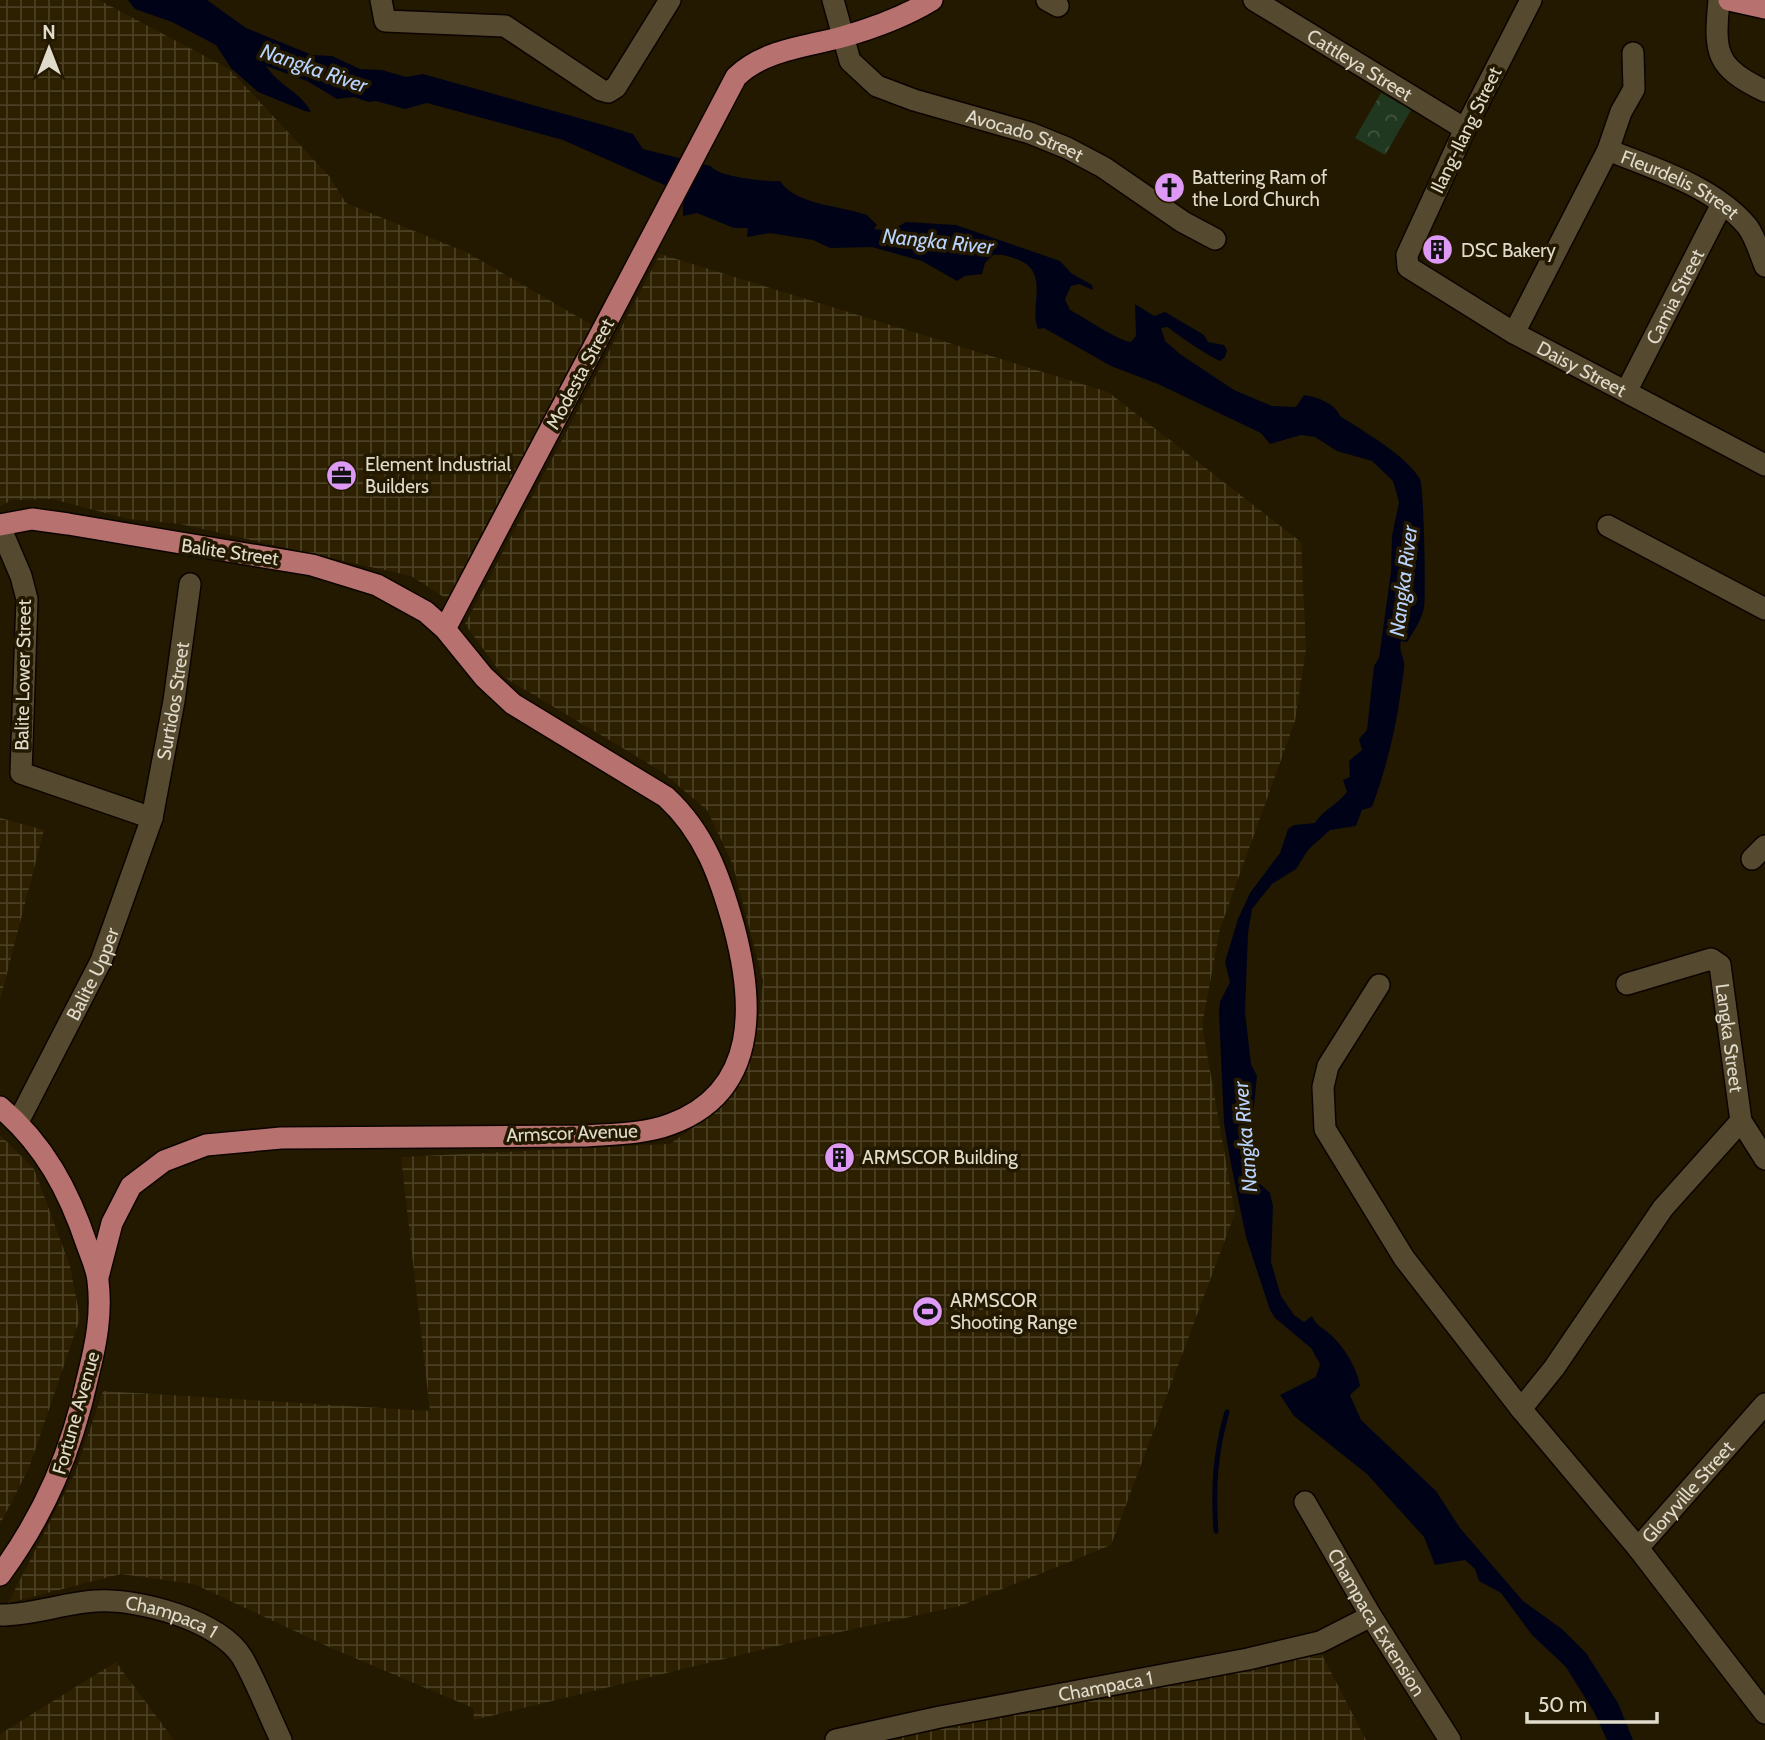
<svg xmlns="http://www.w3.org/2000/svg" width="1765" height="1740" font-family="Cabin,sans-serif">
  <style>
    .industrial { fill: url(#industrial-grid) }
    .park { fill: url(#park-crowns) }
    .water { fill: #000318 }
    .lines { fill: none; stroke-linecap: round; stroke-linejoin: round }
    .stream { stroke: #000318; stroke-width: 5 }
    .minor-casing { stroke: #0c0400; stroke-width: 24 }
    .major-casing { stroke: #0c0400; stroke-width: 24 }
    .minor { stroke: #554a2f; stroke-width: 21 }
    .major { stroke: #b77270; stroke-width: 21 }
    .labels { text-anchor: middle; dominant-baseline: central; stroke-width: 7; stroke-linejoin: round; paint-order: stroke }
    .street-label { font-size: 19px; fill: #e1dbcb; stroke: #231900 }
    .poi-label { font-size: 19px; fill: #e1dbcb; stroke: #231900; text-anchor: start }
    .water-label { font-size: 21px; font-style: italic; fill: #b8d2fe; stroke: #231900 }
  </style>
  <defs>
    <pattern id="industrial-grid" width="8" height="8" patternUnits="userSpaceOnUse" patternTransform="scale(1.75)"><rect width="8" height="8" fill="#2c2000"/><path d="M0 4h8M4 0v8" fill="none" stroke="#4a4024"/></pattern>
    <pattern id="park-crowns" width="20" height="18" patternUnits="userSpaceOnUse" patternTransform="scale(1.75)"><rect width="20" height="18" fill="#213820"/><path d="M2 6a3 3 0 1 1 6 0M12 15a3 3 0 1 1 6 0" fill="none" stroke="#41543f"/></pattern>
  </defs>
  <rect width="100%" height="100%" fill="#231900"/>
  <path class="industrial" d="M0 0H99L229 69 329 176 346 203 468 253 592 325 447 599 411 576 180 524 129 519 52 499 11 500 0 507Z
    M660 254 1108 392 1301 542 1306 649 1295 721 1220 929 1202 1025 1235 1213 1111 1545 960 1606 794 1642 474 1720 473 1708 331 1648 194 1584 121 1574 8 1603 75 1473 103 1391 430 1411 401 1157 670 1144 702 1121 737 1084 758 1021 763 981 733 865 707 810 661 771 504 677 465 624Z
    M0 818 44 830 0 1000Z
    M0 1135 34 1169 70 1266 80 1318 29 1468 0 1524Z
    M1321 1653 1366 1740H884L1162 1687Z
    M116 1662 174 1740H0V1734Z"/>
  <path class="park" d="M1381 93 1411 110 1385 155 1355 138Z"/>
  <path class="water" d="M128 0H207L246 28 312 55 332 56 360 69 382 70 406 77 423 74 607 126 633 134 643 149 711 166C717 177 768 182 780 181 795 205 843 206 867 215L877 225 874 229 890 231 906 222 956 225 1060 261 1071 273 1092 285 1093 290 1079 284 1071 286 1065 299 1070 310C1086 318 1118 341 1131 342L1136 336 1135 304 1154 316 1165 312 1204 335 1208 342 1224 345 1227 350 1225 357 1220 361C1212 358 1175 334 1168 327L1161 328 1165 341 1180 354 1234 390 1272 406 1296 407 1304 395C1317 397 1335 403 1340 416 1363 431 1406 455 1420 479 1424 487 1426 595 1424 608 1421 621 1414 631 1407 642L1401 641C1399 651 1402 653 1404 662 1405 669 1402 682 1401 690 1396 729 1386 769 1372 807L1362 810 1356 826 1330 830 1308 850 1296 869 1272 884 1252 909 1248 933 1245 1012 1251 1064 1257 1076 1253 1116 1254 1159 1257 1176 1260 1184 1270 1193 1273 1206 1271 1262 1281 1296 1294 1315 1304 1322 1312 1316C1317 1328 1327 1329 1335 1339 1346 1350 1358 1371 1360 1386L1350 1395 1361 1420 1436 1491 1460 1528 1523 1601 1562 1629 1586 1653 1618 1703 1633 1740H1607L1594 1712 1566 1667 1532 1635 1501 1593 1479 1581 1475 1569 1465 1560 1435 1565 1424 1537 1367 1474 1294 1416 1280 1395 1316 1377 1320 1364 1311 1348 1275 1318 1270 1310 1246 1237 1230 1159 1224 1123 1219 1013 1220 1002 1230 982 1225 962 1238 919 1250 893 1280 853 1288 829 1294 825 1315 823C1322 811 1338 804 1347 792L1343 780 1350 777 1349 761 1362 750 1359 739 1367 730 1374 666 1379 658 1391 572 1392 536 1399 502 1393 481 1372 461 1337 451 1315 437 1301 435 1270 444 1261 433 1158 384 1111 366 1044 328 1038 329C1029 308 1049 274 1021 261 1012 257 1004 254 993 255L985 263 982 274 965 276 957 281 922 261 872 247 830 248 813 240 770 233 747 237 748 228H734L697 213 683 216V199L669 187 563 140 427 103 405 109 376 101 368 102 354 97 337 99 307 81 266 66C278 85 301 92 311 112L305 111 258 92 231 68 216 45 172 22 135 9Z"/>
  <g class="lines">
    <path class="stream" d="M1216 1531C1213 1489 1215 1453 1227 1412"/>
    <defs>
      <g id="minor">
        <path d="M381 0 385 21 505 26 601 90 608 92 616 87 670 0"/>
        <path id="s1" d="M833 0 850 61 877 86 914 100 1030 133 1067 148 1103 167 1183 222 1215 239"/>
        <path d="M1047 0 1058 6"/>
        <path id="s2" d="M1254 0 1465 129"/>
        <path id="s3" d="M1531 0 1465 129 1407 255 1408 267 1514 333 1765 465"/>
        <path d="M1719 0C1714 53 1715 67 1765 91"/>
        <path id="s4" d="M1608 150C1655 169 1713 186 1747 226 1755 236 1760 254 1765 266"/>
        <path d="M1514 333 1608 150 1621 112 1634 89 1633 53"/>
        <path id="s5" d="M1627 390 1722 204"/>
        <path d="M1608 526 1765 609"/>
        <path d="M0 527 21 576 27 599 21 773 152 818"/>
        <path d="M1752 859 1765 846"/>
        <path id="s6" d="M1627 984 1711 959 1720 965 1741 1121 1765 1159"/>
        <path d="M1379 985 1328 1066 1323 1087 1325 1129 1404 1258 1521 1409 1554 1368 1663 1208 1741 1121"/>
        <path id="s7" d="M18 1122 101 961 152 818 174 701 190 584"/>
        <path d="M1521 1409 1638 1548 1765 1713"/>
        <path id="s8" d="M1305 1502 1371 1616 1450 1740"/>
        <path id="s9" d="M1638 1548 1765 1404"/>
        <path id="s10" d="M0 1615C33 1615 63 1603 96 1601 137 1598 219 1620 242 1657 257 1683 268 1713 281 1740"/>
        <path id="s11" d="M836 1740 940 1717 1248 1659 1320 1642 1371 1616"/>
      </g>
      <path id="major" d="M1729 0 1765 8
        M0 525 32 519 68 524 312 565 377 585 426 612 445 629 484 677 513 704 666 797C705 833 720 877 734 927 754 1002 760 1091 671 1124 645 1134 614 1134 586 1136L281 1138 206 1145 164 1161 131 1186 112 1223 98 1277
        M445 629 736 77C763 50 806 47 842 37 874 28 904 17 932 0
        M0 1107C44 1144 69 1191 87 1245 91 1256 97 1269 98 1281 102 1314 96 1344 88 1376 72 1450 45 1514 0 1575"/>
    </defs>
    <use href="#minor" class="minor-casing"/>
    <use href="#major" class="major-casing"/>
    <use href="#minor" class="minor"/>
    <use href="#major" class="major"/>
  </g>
  <defs>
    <symbol id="church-disc" viewBox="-11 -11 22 22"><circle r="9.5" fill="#dd99f3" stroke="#231900"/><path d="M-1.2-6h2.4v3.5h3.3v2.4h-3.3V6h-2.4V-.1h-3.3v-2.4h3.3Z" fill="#111"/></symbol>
    <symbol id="building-disc" viewBox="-11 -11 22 22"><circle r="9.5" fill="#dd99f3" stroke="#231900"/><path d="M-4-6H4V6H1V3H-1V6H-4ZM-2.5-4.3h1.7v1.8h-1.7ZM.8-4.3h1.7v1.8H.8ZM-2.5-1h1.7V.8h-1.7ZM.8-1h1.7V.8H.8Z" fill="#111"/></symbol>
    <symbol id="office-disc" viewBox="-11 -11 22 22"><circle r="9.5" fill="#dd99f3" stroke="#231900"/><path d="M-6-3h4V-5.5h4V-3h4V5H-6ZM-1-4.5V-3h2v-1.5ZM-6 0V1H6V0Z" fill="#111"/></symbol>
    <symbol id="stadium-disc" viewBox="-11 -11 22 22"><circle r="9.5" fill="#dd99f3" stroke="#231900"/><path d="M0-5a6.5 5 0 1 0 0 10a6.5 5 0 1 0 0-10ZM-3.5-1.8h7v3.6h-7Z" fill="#111"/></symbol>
  </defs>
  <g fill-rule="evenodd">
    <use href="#church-disc" x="1152" y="170" width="35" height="35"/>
    <use href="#building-disc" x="1420" y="232" width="35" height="35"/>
    <use href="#office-disc" x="324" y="458" width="35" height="35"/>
    <use href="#building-disc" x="822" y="1140" width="35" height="35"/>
    <use href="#stadium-disc" x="910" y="1294" width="35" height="35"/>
  </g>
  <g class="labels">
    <g class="street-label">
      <text stroke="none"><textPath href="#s2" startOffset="124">Cattleya Street</textPath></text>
      <text transform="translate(1466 130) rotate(-64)">Ilang-Ilang Street</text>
      <text stroke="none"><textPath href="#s1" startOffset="256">Avocado Street</textPath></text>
      <text stroke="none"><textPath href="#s4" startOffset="80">Fleurdelis Street</textPath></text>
      <text stroke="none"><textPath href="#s5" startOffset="105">Camia Street</textPath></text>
      <text stroke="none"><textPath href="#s3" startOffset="497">Daisy Street</textPath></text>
      <text transform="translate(580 374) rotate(-62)">Modesta Street</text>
      <text transform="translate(230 552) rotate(8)">Balite Street</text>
      <text transform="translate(23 675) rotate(-89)">Balite Lower Street</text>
      <text stroke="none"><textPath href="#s7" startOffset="452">Surtidos Street</textPath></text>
      <text stroke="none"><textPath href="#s7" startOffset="166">Balite Upper</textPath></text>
      <text stroke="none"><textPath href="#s6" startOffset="172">Langka Street</textPath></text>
      <text transform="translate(572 1133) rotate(-2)">Armscor Avenue</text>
      <text transform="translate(76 1413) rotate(-74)">Fortune Avenue</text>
      <text stroke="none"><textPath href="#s9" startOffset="75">Gloryville Street</textPath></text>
      <text stroke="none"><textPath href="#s10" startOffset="175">Champaca 1</textPath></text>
      <text stroke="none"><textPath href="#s8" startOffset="140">Champaca Extension</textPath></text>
      <text stroke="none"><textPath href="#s11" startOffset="275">Champaca 1</textPath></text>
    </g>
    <g class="poi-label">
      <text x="1192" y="177">Battering Ram of<tspan x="1192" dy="22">the Lord Church</tspan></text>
      <text x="1461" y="250">DSC Bakery</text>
      <text x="365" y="464">Element Industrial<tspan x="365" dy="22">Builders</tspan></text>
      <text x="862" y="1157">ARMSCOR Building</text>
      <text x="950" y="1300">ARMSCOR<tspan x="950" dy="22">Shooting Range</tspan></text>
    </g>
    <g class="water-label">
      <text transform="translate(314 68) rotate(19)">Nangka River</text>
      <text transform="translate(938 241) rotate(6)">Nangka River</text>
      <text transform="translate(1403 581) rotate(-83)">Nangka River</text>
      <text transform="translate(1245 1137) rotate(-95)">Nangka River</text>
    </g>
  </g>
  <g transform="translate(49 49)" stroke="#231900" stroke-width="5" paint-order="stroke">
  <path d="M0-5L12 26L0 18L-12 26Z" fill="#e1dbcb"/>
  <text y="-10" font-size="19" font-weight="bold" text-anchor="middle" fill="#e1dbcb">N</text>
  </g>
  <path d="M1527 1712v10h130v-10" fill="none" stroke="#e1dbcb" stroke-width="3.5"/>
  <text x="1538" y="1712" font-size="21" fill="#e1dbcb" stroke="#231900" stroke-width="5" paint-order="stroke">50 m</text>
</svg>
